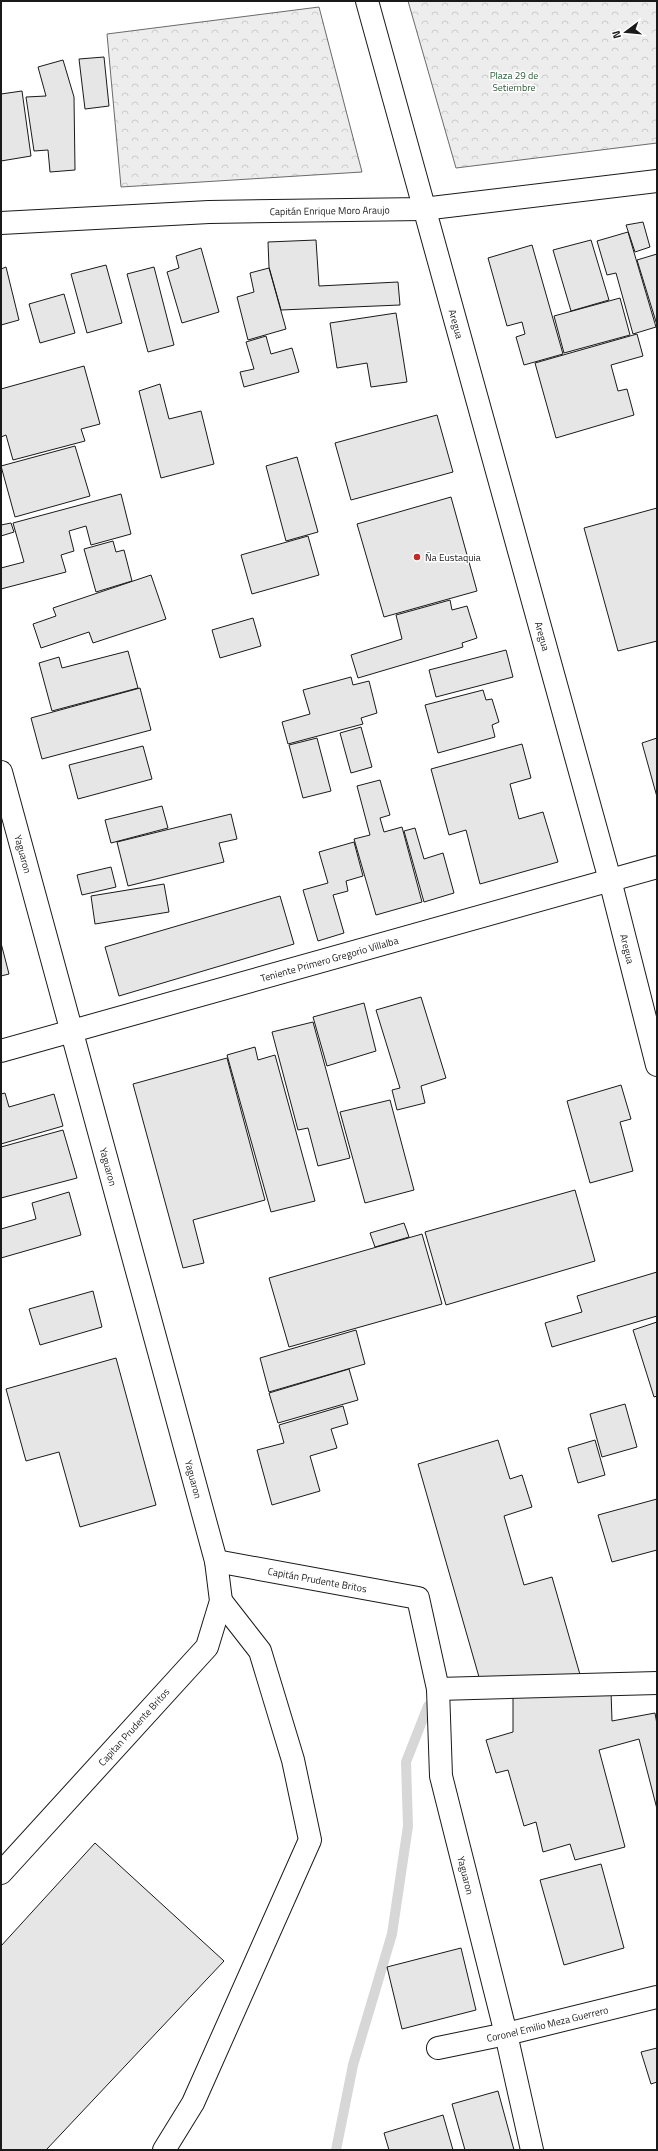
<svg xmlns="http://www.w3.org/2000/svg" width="658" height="2151" font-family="'Titillium Web',sans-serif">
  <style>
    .park { fill: url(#park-crowns); stroke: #6a6a6a }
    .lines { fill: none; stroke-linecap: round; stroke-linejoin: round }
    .stream { stroke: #d7d7d7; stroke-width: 10 }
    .building { fill: #e6e6e6; stroke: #1a1a1a }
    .minor-casing { stroke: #1a1a1a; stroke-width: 24 }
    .minor { stroke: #fff; stroke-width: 22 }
    .poi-dot { fill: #c62828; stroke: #fff; stroke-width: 1.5 }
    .labels { text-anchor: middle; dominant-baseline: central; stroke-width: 3; stroke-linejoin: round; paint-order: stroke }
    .park-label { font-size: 10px; fill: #2b5a34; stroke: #fff }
    .street-label { font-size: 10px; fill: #1a1a1a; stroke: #fff }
    .poi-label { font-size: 10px; fill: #1a1a1a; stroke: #fff; text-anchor: start }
  </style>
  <defs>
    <pattern id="park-crowns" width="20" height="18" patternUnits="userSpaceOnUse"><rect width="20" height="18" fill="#ededed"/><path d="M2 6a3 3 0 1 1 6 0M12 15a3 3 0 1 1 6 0" fill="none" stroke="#cbcbcb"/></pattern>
  </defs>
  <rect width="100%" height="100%" fill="#fff"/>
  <path class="park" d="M408 1H657V143L456 168Z
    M319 7 362 172 121 187 107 34Z"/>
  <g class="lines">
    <path class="stream" d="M336 2150 353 2065 392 1934 408 1826 406 1762 428 1706"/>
  </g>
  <path class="building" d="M104 57 109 106 85 109 79 59Z
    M63 60 74 97 75 170 50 172 48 150 34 151 26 97 46 96 38 67Z
    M22 91 31 156 1 161V94Z
    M643 222 650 247 635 252 626 225Z
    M628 232 656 327 633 334 616 273 607 275 597 241Z
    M316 240 319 286 398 282 400 305 281 310 269 267 268 242Z
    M591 240 609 300 571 311 553 250Z
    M532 245 563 354 524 365 516 337 525 334 522 322 507 326 488 258Z
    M201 248 219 312 182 323 167 272 179 268 176 256Z
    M657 254V325L637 260Z
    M106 265 122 323 87 333 71 274Z
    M6 267 19 320 1 325V269Z
    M154 267 174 345 148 352 127 274Z
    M269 268 286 329 248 340 237 297 254 292 250 273Z
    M64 294 75 333 40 343 29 304Z
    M620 298 630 335 564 353 554 316Z
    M396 313 407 382 371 387 367 363 337 368 330 323Z
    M637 334 643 356 611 365 618 391 627 389 634 415 556 438 535 363Z
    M266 336 271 354 292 348 299 372 244 387 240 372 254 369 246 342Z
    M84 366 100 424 81 429 85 441 13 460 6 435 1 437V389Z
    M160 384 169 419 201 411 214 464 161 478 139 391Z
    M437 415 453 472 351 500 335 443Z
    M75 446 90 496 15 517 1 466Z
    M297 457 318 532 286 541 266 466Z
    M121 494 131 534 91 545 86 526 69 531 74 551 61 555 66 572 1 589V568L24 562 13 523Z
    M451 497 477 591 384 617 357 524Z
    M657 508V641L618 651 584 528Z
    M11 523 14 532 1 536V525Z
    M308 536 319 575 252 594 241 555Z
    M113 541 116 552 124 550 132 581 96 592 84 549Z
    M151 575 166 619 93 643 89 632 41 648 33 624 56 616 53 608Z
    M450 600 452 610 467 606 477 638 462 643 463 647 358 678 351 655 402 639 396 615Z
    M253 618 261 646 220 658 212 630Z
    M506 650 513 677 436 697 429 670Z
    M128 651 138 688 52 711 39 663 59 657 62 668Z
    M351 677 353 685 369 681 377 713 361 718 363 724 288 744 282 722 310 714 303 690Z
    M140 688 151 730 42 759 31 718Z
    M483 690 486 700 492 699 499 722 492 725 495 737 438 753 425 705Z
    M361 727 372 767 351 773 340 733Z
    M317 738 331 791 303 798 289 745Z
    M657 738V797L642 743Z
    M522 744 531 778 510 784 519 819 543 812 558 862 480 884 466 830 449 835 431 769Z
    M143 746 152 779 78 799 69 765Z
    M380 780 390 815 380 818 384 832 402 827 422 902 376 915 354 839 370 835 357 786Z
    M162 806 168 828 111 843 105 820Z
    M231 814 237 839 219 843 224 862 128 886 117 842Z
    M415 828 424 859 443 853 454 893 424 902 404 831Z
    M354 842 363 876 346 881 348 891 333 895 344 933 318 941 303 890 328 883 319 852Z
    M111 867 116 887 82 895 77 875Z
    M164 884 169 912 95 924 91 896Z
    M280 896 294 944 119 996 105 947Z
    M1 943 9 974 1 976Z
    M421 997 446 1078 421 1086 425 1103 397 1110 392 1090 400 1088 376 1010Z
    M364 1003 376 1051 327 1066 313 1017Z
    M313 1022 350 1158 318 1166 308 1128 298 1130 272 1032Z
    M255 1047 258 1060 275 1055 315 1201 271 1212 227 1055Z
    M227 1058 265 1200 193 1220 204 1263 183 1268 133 1084Z
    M621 1085 631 1119 620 1122 633 1171 590 1183 567 1101Z
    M5 1093 9 1107 54 1094 63 1126 1 1144V1094Z
    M390 1100 414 1190 365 1203 340 1112Z
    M63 1130 77 1178 1 1198V1147Z
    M575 1190 595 1261 446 1305 425 1232Z
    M69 1192 81 1235 1 1258V1229L36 1219 32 1203Z
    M404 1223 409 1237 375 1247 370 1233Z
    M422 1234 442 1304 289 1347 269 1278Z
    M657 1272V1316L552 1347 545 1323 582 1312 577 1296Z
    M93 1291 102 1327 40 1345 29 1309Z
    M657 1322V1396L654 1397 633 1330Z
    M356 1330 365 1364 269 1392 260 1358Z
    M116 1358 156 1505 80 1527 59 1452 26 1461 6 1389Z
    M349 1369 358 1400 278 1423 269 1393Z
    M625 1404 637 1447 602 1457 590 1414Z
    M343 1406 348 1424 331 1429 337 1448 310 1456 320 1491 272 1505 257 1450 284 1443 279 1425Z
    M498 1440 510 1479 522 1475 532 1507 504 1516 524 1585 552 1577 581 1678 481 1684 418 1464Z
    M595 1440 605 1475 578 1483 568 1448Z
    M657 1499V1550L612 1562 598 1515Z
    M611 1691 612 1721 655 1713 657 1724V1809L639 1739 599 1750 625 1847 575 1860 570 1844 543 1852 536 1822 524 1826 508 1770 496 1773 486 1740 513 1732V1696Z
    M95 1843 224 1961 46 2150H1V1946Z
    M601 1864 624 1948 564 1965 540 1880Z
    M461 1948 476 2010 402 2029 387 1967Z
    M657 2048V2082L651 2084 641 2052Z
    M498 2091 514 2150H465L452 2104Z
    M443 2115 453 2150H389L384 2133Z"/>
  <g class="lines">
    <defs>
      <g id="minor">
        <path id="s1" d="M367 1 610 880 657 1065"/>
        <path id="s2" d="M1 223 209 212 423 209 657 181"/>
        <path id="s3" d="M1 772 216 1561 221 1601 207 1647 1 1873"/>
        <path id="s4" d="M1 1051 657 867"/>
        <path id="s5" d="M216 1561 418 1598 438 1689 441 1776 506 2034 532 2150"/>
        <path d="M438 1689 657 1683"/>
        <path id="s6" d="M438 2048 506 2034 657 1997"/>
        <path d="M164 2150 193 2103 310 1840 293 1760 260 1651 221 1601"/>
      </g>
    </defs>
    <use href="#minor" class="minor-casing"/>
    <use href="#minor" class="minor"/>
  </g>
  <circle class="poi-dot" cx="417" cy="557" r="4"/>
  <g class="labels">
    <g class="park-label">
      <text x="514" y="75">Plaza 29 de<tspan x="514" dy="12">Setiembre</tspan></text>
    </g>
    <g class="street-label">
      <text stroke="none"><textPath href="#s2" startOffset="329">Capitán Enrique Moro Araujo</textPath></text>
      <text stroke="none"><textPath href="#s1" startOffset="335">Aregua</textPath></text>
      <text stroke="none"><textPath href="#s1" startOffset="659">Aregua</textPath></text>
      <text stroke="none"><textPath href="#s3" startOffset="85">Yaguaron</textPath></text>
      <text stroke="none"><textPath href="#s1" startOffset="983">Aregua</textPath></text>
      <text stroke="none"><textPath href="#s4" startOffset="341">Teniente Primero Gregorio Villalba</textPath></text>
      <text stroke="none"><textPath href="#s3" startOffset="409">Yaguaron</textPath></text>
      <text stroke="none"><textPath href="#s3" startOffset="733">Yaguaron</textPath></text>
      <text stroke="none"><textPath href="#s5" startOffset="103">Capitán Prudente Britos</textPath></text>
      <text transform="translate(134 1727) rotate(-48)">Capitan Prudente Britos</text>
      <text stroke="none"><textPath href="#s5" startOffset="488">Yaguaron</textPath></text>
      <text stroke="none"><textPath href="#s6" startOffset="112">Coronel Emilio Meza Guerrero</textPath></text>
    </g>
    <g class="poi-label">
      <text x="425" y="557">Ña Eustaquia</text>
    </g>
  </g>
  <rect width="658" height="2151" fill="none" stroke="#1a1a1a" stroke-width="4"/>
  <g transform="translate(626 32) rotate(254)" stroke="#ffffff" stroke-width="3" paint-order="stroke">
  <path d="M0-3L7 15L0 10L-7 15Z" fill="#1a1a1a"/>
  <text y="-6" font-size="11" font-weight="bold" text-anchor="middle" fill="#1a1a1a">N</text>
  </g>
</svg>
